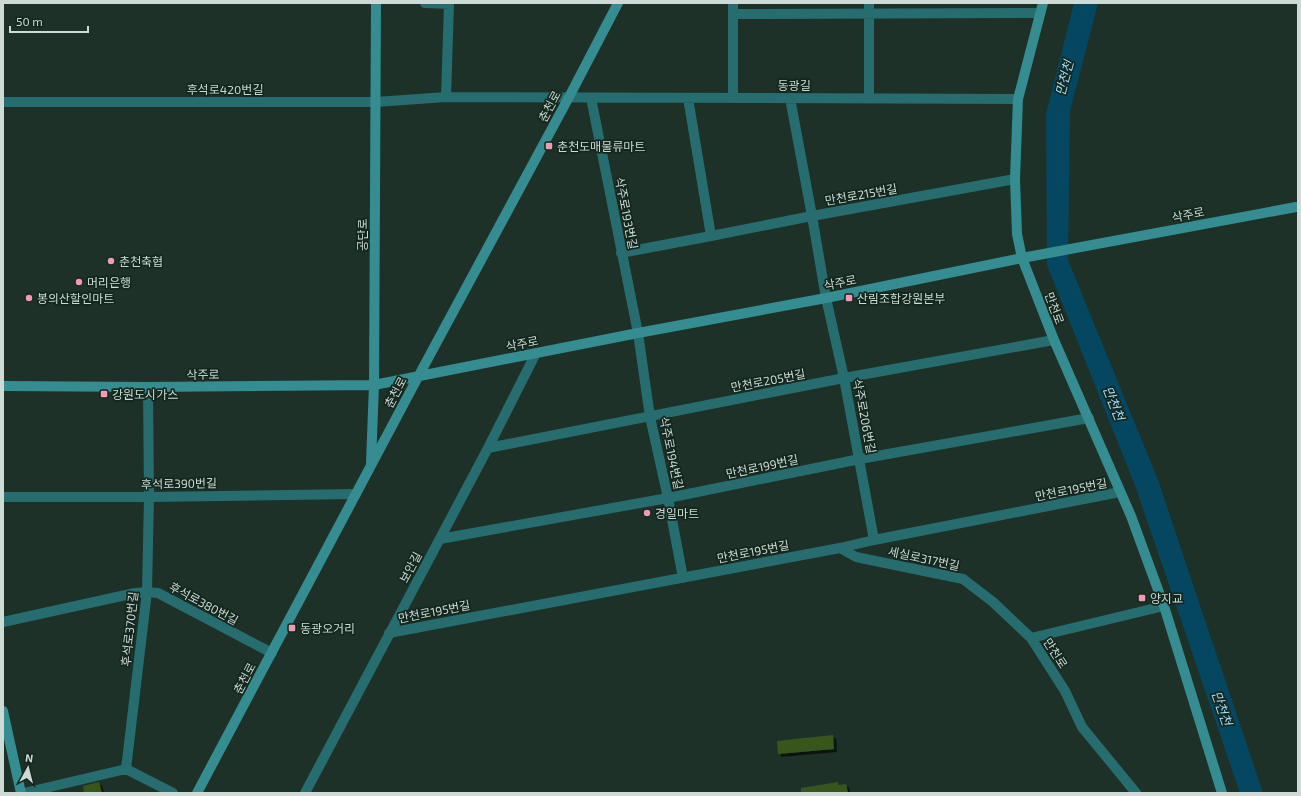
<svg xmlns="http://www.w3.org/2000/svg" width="1301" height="796" font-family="'Exo 2','Noto Sans KR',sans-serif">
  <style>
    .water { fill: #054761 }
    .building { fill: #38561c; filter: url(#shadow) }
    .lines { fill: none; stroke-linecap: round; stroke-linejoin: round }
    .street { stroke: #276c6f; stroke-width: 10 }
    .secondary { stroke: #358d91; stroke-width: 10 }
    .poi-dot { fill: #f09ab5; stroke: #13271f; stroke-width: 1.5 }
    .labels { text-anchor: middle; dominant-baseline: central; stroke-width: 3.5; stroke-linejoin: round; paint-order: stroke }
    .street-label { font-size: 12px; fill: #cedad5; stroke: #13271f }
    .poi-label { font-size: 12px; fill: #cedad5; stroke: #13271f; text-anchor: start }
    .water-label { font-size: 13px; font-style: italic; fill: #a4defd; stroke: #13271f }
  </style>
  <defs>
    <filter id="shadow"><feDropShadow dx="3" dy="3" stdDeviation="0" flood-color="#0009"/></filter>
  </defs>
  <rect width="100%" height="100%" fill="#1d3128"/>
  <path class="water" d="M1074 3H1098L1070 111 1068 260 1158 480 1263 793H1240L1136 488 1047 265 1046 114Z"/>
  <path class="building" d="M833 735 834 749 778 754 777 741Z
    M99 782 102 793H84L83 786Z
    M838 782V785L846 784 848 793H801V788Z"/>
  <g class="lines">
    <path class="street" d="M425 3 449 4 446 97
      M733 3V98
      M733 14 1040 13
      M591 98 638 333 650 417 668 498 683 578
      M688 98 711 236
      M790 98 812 216 826 298 844 378 874 540
      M869 98V3
      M3 102H376L446 97 1018 99
      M621 253 711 236 812 216 1015 179
      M488 448 844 378 1054 340
      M3 497H149L356 494
      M440 539 668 498 860 459 1089 418
      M840 548 856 557 963 579 993 602 1031 638 1065 691 1082 727 1136 793
      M3 622 135 593 147 592 158 593 272 653
      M389 633 840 548 874 540 1120 492
      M1031 638 1164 606
      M126 769 173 793
      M24 793 126 769 147 592 149 497 148 387
      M305 793 488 448 536 353"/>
    <path class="secondary" d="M1043 3 1018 99 1015 179 1017 234 1022 258 1054 340 1131 516 1164 606 1222 793
      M3 386 148 387 374 385 638 333 826 298 1022 258 1296 207
      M371 463 374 385 376 3
      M3 711 21 793
      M197 793 418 377 569 97 618 3"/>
  </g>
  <g class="poi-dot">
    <rect x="545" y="142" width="8" height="8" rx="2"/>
    <circle cx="111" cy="261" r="4"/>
    <circle cx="79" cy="282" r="4"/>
    <circle cx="29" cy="298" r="4"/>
    <rect x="845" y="294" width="8" height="8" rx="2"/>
    <rect x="100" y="390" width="8" height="8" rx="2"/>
    <circle cx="647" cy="513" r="4"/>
    <rect x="1138" y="594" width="8" height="8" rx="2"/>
    <rect x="288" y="624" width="8" height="8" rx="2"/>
  </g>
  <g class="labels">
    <g class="street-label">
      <text x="794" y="85">동광길</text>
      <text x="225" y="89">후석로420번길</text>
      <text transform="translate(549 106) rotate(-62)">춘천로</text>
      <text transform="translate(861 194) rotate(-10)">만천로215번길</text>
      <text transform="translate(627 213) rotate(79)">삭주로193번길</text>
      <text transform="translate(1188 214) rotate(-11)">삭주로</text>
      <text transform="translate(362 235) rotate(-90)">공단로</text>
      <text transform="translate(840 282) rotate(-11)">삭주로</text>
      <text transform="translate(1055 308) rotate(69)">만천로</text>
      <text transform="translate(522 343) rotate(-11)">삭주로</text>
      <text transform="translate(203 374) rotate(-1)">삭주로</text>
      <text transform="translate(768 380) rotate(-11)">만천로205번길</text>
      <text transform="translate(395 392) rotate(-62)">춘천로</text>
      <text transform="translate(865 416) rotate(79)">삭주로206번길</text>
      <text transform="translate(672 453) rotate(78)">삭주로194번길</text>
      <text transform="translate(762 466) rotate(-12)">만천로199번길</text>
      <text transform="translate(179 483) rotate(-1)">후석로390번길</text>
      <text transform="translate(1071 489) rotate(-11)">만천로195번길</text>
      <text transform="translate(753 551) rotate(-11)">만천로195번길</text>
      <text transform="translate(924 558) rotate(12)">세실로317번길</text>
      <text transform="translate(410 567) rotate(-62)">보안길</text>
      <text transform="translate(204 603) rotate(28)">후석로380번길</text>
      <text transform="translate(434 611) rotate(-11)">만천로195번길</text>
      <text transform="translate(129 629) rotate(-84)">후석로370번길</text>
      <text transform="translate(1056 653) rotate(57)">만천로</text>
      <text transform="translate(244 678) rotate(-62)">춘천로</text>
    </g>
    <g class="poi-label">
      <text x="557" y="146">춘천도매물류마트</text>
      <text x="119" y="261">춘천축협</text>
      <text x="87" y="282">머리은행</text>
      <text x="37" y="298">봉의산할인마트</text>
      <text x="857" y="298">산림조합강원본부</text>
      <text x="112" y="394">강원도시가스</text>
      <text x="655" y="513">경일마트</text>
      <text x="1150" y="598">양지교</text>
      <text x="300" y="628">동광오거리</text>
    </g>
    <g class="water-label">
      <text transform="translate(1064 78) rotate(-75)">만천천</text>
      <text transform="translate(1114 403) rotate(68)">만천천</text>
      <text transform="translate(1222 708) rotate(71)">만천천</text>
    </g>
  </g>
  <rect width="1301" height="796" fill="none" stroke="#cedad5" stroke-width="8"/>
  <g transform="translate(28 768) rotate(7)" stroke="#13271f" stroke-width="3" paint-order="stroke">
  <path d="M0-3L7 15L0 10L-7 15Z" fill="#cedad5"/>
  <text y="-6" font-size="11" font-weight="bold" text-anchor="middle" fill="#cedad5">N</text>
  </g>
  <path d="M10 26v6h78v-6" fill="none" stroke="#cedad5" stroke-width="2"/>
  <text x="16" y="26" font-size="12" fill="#cedad5" stroke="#13271f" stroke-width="3" paint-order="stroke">50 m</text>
</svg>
